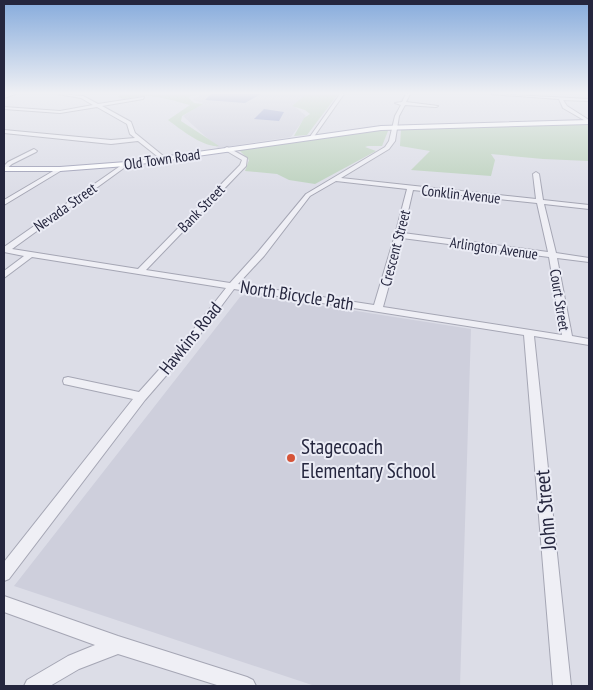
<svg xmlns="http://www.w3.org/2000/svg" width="593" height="690" font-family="'PT Sans Narrow',sans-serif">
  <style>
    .built { fill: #cecfdc }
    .green { fill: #bdd2be }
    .water { fill: #949dca }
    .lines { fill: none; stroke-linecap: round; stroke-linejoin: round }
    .minor-casing { stroke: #a5a6b4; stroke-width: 2 }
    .major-casing { stroke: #9b9cb4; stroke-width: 2 }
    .minor { fill: #efeff5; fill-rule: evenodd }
    .major { fill: #fff; fill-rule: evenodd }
    .poi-dot { fill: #d65438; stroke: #ebecf5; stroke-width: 2 }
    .labels { text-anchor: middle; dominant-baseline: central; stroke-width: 4; stroke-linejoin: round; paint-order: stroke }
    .far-street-label { font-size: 15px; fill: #25263e; stroke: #ebecf5 }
    .street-label { font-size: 18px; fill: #25263e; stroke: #ebecf5 }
    .near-poi-label { font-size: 21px; fill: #25263e; stroke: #ebecf5; text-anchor: start }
    .near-street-label { font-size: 21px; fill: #25263e; stroke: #ebecf5 }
  </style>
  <rect width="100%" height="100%" fill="#dcdde7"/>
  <path class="built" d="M202 94H309L294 106 306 116 291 137 218 148 183 116 203 103 193 100Z
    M247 294 471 329 460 686H315L14 586 240 297Z"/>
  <path class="green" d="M120 94H204L190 96 189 98 194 103 203 104 182 116 181 121 219 146C204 148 180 129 168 120L190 105C175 101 158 95 142 96 133 97 126 101 118 97Z
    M304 94H338L307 135 294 136 304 118 310 114 305 110 292 106 304 96Z
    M589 124V161L543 159 491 154 495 160 491 176 411 170 430 151 400 146 401 129Z
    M385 129 388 131 382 146H368L365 147 376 151 315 184 289 180 277 174 245 171 249 160 239 150Z"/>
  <path class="water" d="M211 94H261L245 103 205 100Z
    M264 109 284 112 279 121 254 119Z"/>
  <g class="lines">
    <defs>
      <path id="minor" d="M9 94H15L4 98V96Z
        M58 94 83 96 98 104 144 97 143 99 102 106 131 122 135 133 167 159 162 160 138 141 111 144 4 133V130L111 140 135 138 130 134 127 124 97 107 60 113 4 109V107L60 111 93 105 81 98Z
        M340 94H344L313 138H309Z
        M406 94H410L406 102 438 106 436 107 405 105 399 116 395 141 389 149 341 178 536 199 533 174 536 172 539 174 543 200 589 205V209L544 204 556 253 589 258V262L557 258 572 336 589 339V345L534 336 571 686H553L524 335 234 289 190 348 145 400 9 579 4 581V562L133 399 64 384 63 381 64 378 68 377 139 392 182 344 226 288 32 257 4 278V271L24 256 4 252V247L126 162 128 163V165L12 249 138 269 240 165 242 160 225 150V148L227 147 247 158 246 166 146 270 230 283 258 252 306 194 385 147 389 141 395 116 401 105 395 103 402 102ZM336 181 407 189 395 235 374 305 238 284 264 256 310 196ZM413 190 537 203 548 252 403 233ZM402 238 549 257 562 335 383 307Z
        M491 94 589 99V101L563 100 567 106 589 120V123L563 108 559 99Z
        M34 149 37 151 36 152 12 164 4 171V166L8 162Z
        M60 167 63 169 62 170 4 205V200Z
        M4 596 118 636 247 677 253 680 256 686H220L118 654 79 669 50 686H24L27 680 68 656 95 645 4 612Z"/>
      <path id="major" d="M589 120V124L381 130 126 166 60 171H4V167H60L126 162 381 126Z"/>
    </defs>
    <use href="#minor" class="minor-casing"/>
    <use href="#major" class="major-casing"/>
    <use href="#minor" class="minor"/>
    <use href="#major" class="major"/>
  </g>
  <linearGradient id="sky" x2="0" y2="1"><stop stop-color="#86abdc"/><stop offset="0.49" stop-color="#eff0f4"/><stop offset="1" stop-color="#eff0f4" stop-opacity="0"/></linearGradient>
  <rect width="593" height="190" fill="url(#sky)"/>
  <circle class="poi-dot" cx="291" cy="458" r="5"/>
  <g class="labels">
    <g class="far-street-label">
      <text transform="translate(162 159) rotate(-8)">Old Town Road</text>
      <text transform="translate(461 194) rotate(6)">Conklin Avenue</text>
      <text transform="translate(65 207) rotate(-35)">Nevada Street</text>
      <text transform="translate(201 208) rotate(-46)">Bank Street</text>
      <text transform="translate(395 248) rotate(-75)">Crescent Street</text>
      <text transform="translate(494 248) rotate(8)">Arlington Avenue</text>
      <text transform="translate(560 300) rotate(81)">Court Street</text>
    </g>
    <g class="street-label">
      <text transform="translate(297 295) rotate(9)">North Bicycle Path</text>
      <text transform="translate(190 338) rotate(-51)">Hawkins Road</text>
    </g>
    <g class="near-poi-label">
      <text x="301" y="446">Stagecoach<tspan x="301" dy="24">Elementary School</tspan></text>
    </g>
    <g class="near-street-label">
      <text transform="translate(545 510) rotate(-95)">John Street</text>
    </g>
  </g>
  <rect width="593" height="690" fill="none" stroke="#25263e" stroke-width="10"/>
</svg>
